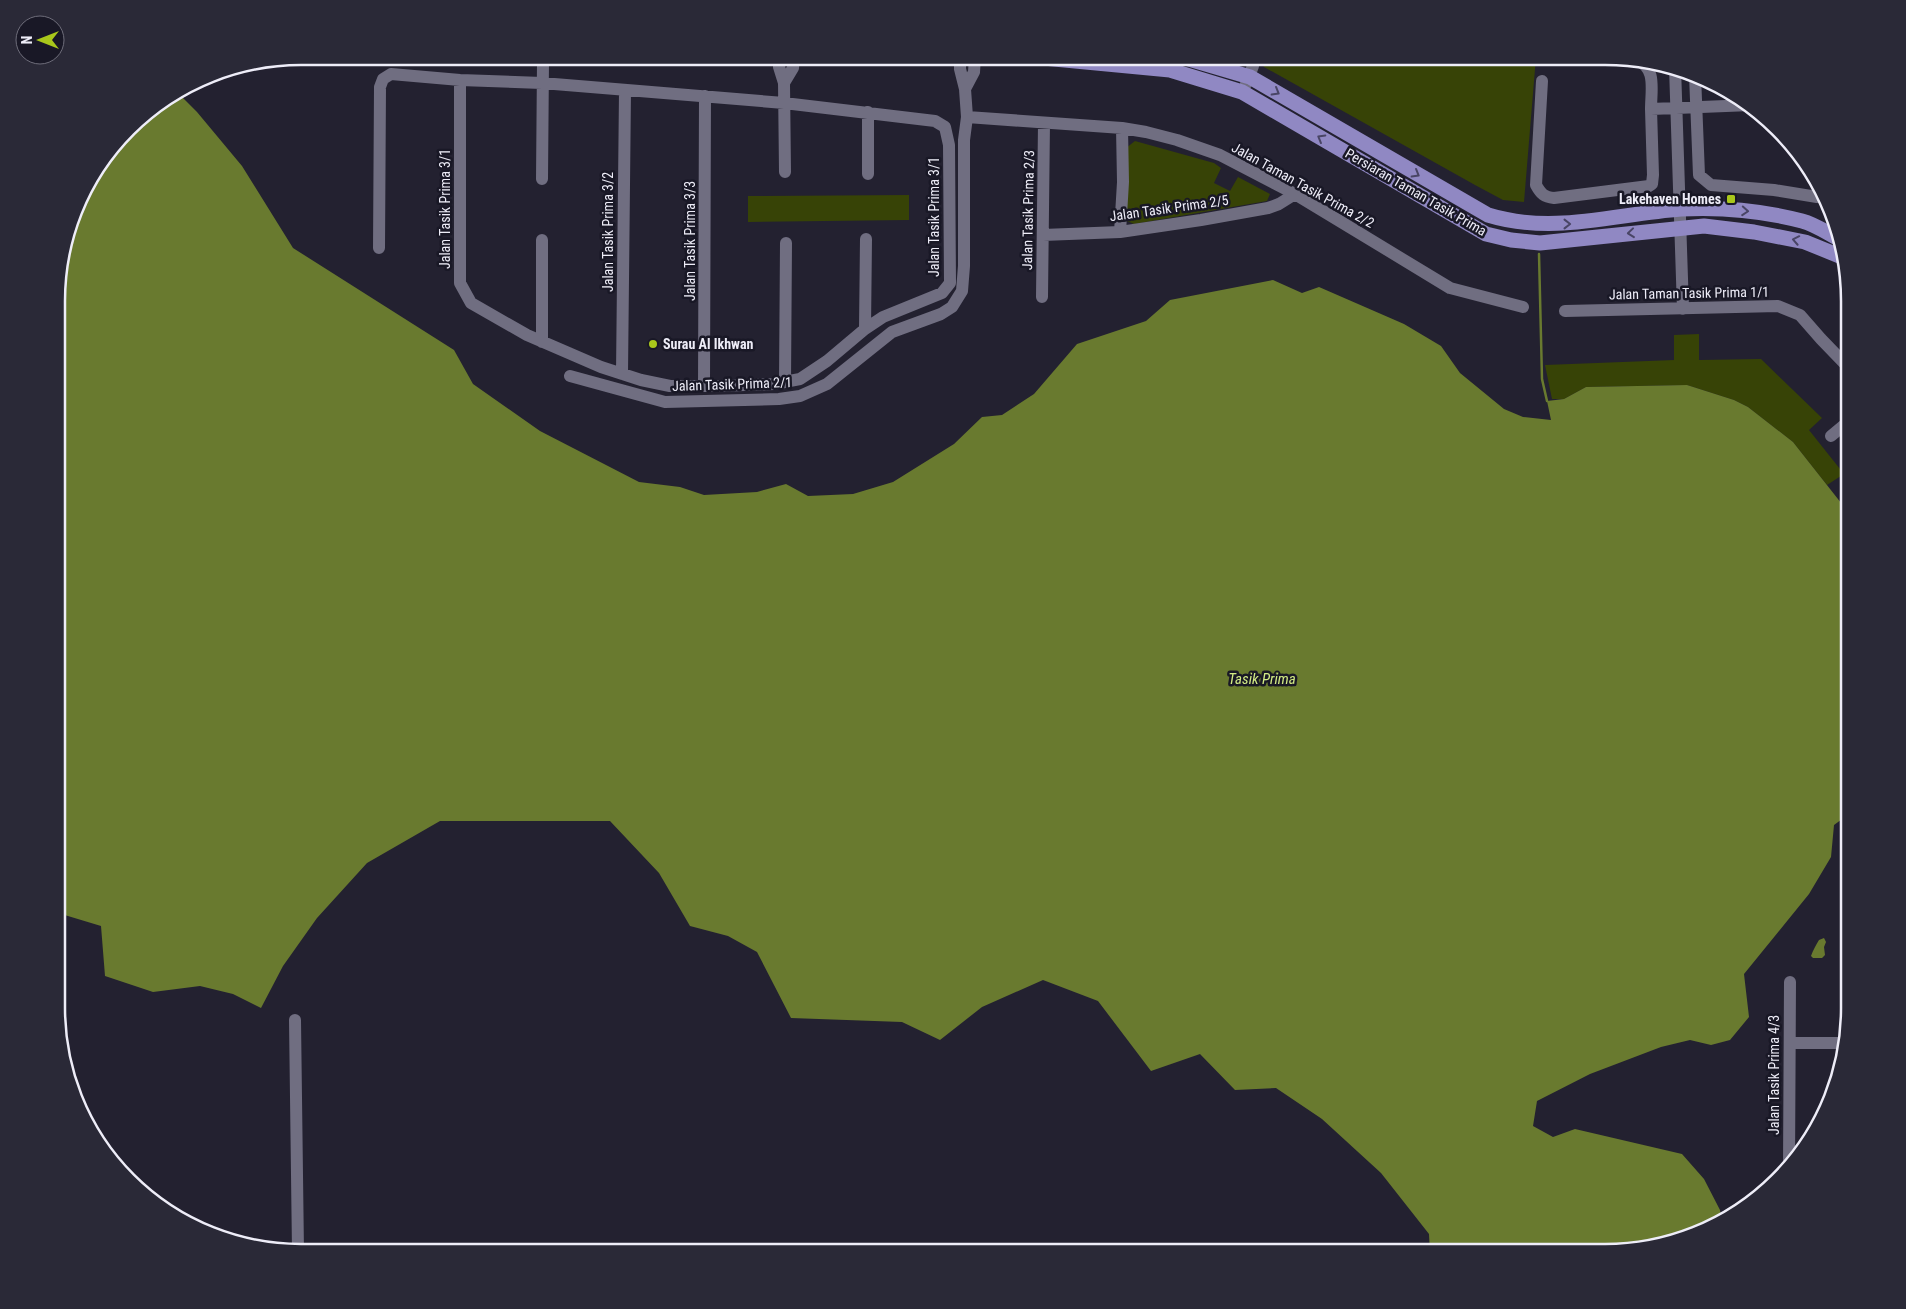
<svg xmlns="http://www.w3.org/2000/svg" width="1906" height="1309" font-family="'Roboto Condensed',sans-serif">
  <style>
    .green { fill: #374306 }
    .water { fill: #697a2f }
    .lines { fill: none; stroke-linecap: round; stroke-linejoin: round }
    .stream { stroke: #697a2f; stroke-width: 2.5 }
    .minor { stroke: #706e81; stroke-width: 12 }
    .major { stroke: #9088c3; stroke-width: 15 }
    .oneway { stroke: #494565 }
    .poi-dot { fill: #a9c71b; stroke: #191826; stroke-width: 2 }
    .labels { text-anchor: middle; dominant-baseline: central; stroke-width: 5; stroke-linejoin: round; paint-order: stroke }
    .street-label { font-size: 14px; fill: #eeedf8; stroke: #191826 }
    .poi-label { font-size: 14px; font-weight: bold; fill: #eeedf8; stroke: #191826; text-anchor: end }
    .water-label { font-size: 15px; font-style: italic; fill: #d3ec85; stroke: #191826 }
    .rim { fill: none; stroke: #eeedf8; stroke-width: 2.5 }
  </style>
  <rect width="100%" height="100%" fill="#232130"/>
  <path class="green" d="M1262 57H1536L1524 202 1503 200 1475 185 1264 67 1261 62Z
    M1135 141 1214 163 1221 168 1214 183 1230 191 1238 177 1270 194 1267 201 1134 224 1127 221 1126 148Z
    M909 195V220L748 222V196Z
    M1699 334V360L1761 359 1822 418 1809 430 1844 474 1827 485 1793 442 1748 407 1734 400 1687 385 1586 387 1564 399H1552L1545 365 1674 360V335Z"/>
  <path class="water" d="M178 93 197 112 242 166 293 248 454 350 473 384 540 431 639 482 680 487 704 495 757 492 786 484 808 496 853 494 893 482 954 444 982 417 1002 415 1034 394 1077 344 1146 321 1170 300 1273 280 1302 293 1319 287 1404 324 1441 346 1460 373 1504 409 1523 417 1551 420 1547 401 1564 399 1586 387 1687 385 1734 400 1748 407 1793 442 1849 513V814L1834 825 1831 857 1809 894 1744 974 1749 1017 1730 1040 1711 1045 1690 1040 1661 1047 1590 1074 1537 1101 1533 1126 1553 1137 1575 1129 1682 1154 1704 1179 1720 1210 1722 1222C1671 1256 1595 1253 1537 1253 1501 1253 1466 1253 1430 1253L1429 1234 1381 1173 1322 1119 1276 1088 1235 1090 1200 1054 1151 1071 1098 1001 1043 980 982 1007 940 1040 902 1022 791 1018 757 952 728 936 690 926 659 873 610 821H440L367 863 317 918 283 966 261 1008 233 994 200 986 153 992 105 976 101 926 58 913V269L82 192 139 117Z
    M1824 938 1826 942 1824 947 1825 955 1822 958H1813L1811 956C1813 950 1816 945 1819 940Z"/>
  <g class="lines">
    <path class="stream" d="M1539 254 1542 379 1547 401"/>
    <path class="minor" d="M541 56 543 62 542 179
      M780 56 779 67 784 83 785 172
      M1611 57 1635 60
      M1636 60C1657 67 1651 90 1651 109
      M1675 67 1683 309
      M1695 75 1699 175 1711 185 1774 190 1817 197 1825 195
      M1542 81 1536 185C1541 194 1544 197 1554 198L1649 186 1652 184 1653 175 1651 109 1751 105
      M784 83 793 68 794 56
      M1246 84 1253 66V57
      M965 89 974 72 975 57
      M967 117 1122 128 1146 132 1177 140 1220 155 1295 194 1450 288 1523 307
      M868 174V112
      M1120 232 1123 182 1122 128
      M1043 235 1120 232 1201 220 1268 208 1279 204 1295 194
      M379 248 380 87 383 79 391 74 460 80 542 83 784 103 935 121 945 127 949 145 950 283 942 293 883 317 865 329 827 361 800 379 774 384 718 386H670L641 380 601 367 527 335 471 303 460 283V80
      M1042 297 1044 123
      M1565 311 1778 306 1800 315 1821 339 1849 368
      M865 329 866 239
      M542 342V240
      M622 374 625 91
      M570 376 665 402 779 399 800 396 827 384 892 332 941 314 952 307 962 291 964 266V140L967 117 965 89 960 69V57
      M785 382 786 243
      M704 386 705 96
      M1831 436 1849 421
      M295 1020 298 1252
      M1790 1043H1845
      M1789 1168 1790 982"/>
    <path class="major" d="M1033 57 1170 70 1242 92 1486 234 1511 240 1540 243 1704 226 1754 232 1805 242 1842 257
      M1182 57 1250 77 1488 215C1553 235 1615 214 1681 209 1721 207 1764 211 1802 221 1814 224 1826 232 1837 238"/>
  </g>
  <defs><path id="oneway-chevron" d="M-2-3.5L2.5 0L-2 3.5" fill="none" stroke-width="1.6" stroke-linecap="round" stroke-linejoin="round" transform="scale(1.25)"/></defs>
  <g class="oneway">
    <use href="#oneway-chevron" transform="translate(1276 92) rotate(30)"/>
    <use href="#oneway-chevron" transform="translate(1321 138) rotate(-150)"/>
    <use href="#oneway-chevron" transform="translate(1416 174) rotate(30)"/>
    <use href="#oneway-chevron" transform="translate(1745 211) rotate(4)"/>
    <use href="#oneway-chevron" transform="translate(1567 224)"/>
    <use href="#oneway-chevron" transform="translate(1631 233) rotate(174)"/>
    <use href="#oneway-chevron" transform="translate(1796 240) rotate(-169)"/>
  </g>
  <g class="poi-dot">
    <rect x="1726" y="194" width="10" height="10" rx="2.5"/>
    <circle cx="653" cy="344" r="5"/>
  </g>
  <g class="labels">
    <g class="street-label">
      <text transform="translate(1303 185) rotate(29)">Jalan Taman Tasik Prima 2/2</text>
      <text transform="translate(1416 192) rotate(30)">Persiaran Taman Tasik Prima</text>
      <text transform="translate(1169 208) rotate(-8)">Jalan Tasik Prima 2/5</text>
      <text transform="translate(445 209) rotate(-90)">Jalan Tasik Prima 3/1</text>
      <text transform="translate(1028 210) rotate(-89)">Jalan Tasik Prima 2/3</text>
      <text transform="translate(934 217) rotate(-90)">Jalan Tasik Prima 3/1</text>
      <text transform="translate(608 232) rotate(-90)">Jalan Tasik Prima 3/2</text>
      <text transform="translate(690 241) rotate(-90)">Jalan Tasik Prima 3/3</text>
      <text transform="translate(1689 293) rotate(-1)">Jalan Taman Tasik Prima 1/1</text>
      <text transform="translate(732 384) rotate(-2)">Jalan Tasik Prima 2/1</text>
      <text transform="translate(1774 1075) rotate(-90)">Jalan Tasik Prima 4/3</text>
    </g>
    <g class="poi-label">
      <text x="1721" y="199">Lakehaven Homes</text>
      <text x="663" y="344" text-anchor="start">Surau Al Ikhwan</text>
    </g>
    <g class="water-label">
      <text x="1262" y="679">Tasik Prima</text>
    </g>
  </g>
  <path d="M0 0H1906V1309H0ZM301 65H1605A236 236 0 0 1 1841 301V1008A236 236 0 0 1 1605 1244H301A236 236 0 0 1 65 1008V301A236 236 0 0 1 301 65Z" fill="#2a2937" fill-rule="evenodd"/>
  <path class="rim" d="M301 65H1605A236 236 0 0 1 1841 301V1008A236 236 0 0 1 1605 1244H301A236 236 0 0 1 65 1008V301A236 236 0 0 1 301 65Z"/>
  <g transform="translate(40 40) rotate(270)"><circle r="24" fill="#191826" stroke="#6e6d7a"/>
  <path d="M0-4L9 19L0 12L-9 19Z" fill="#a9c71b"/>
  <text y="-8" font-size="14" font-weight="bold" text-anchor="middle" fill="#eeedf8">N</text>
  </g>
</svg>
